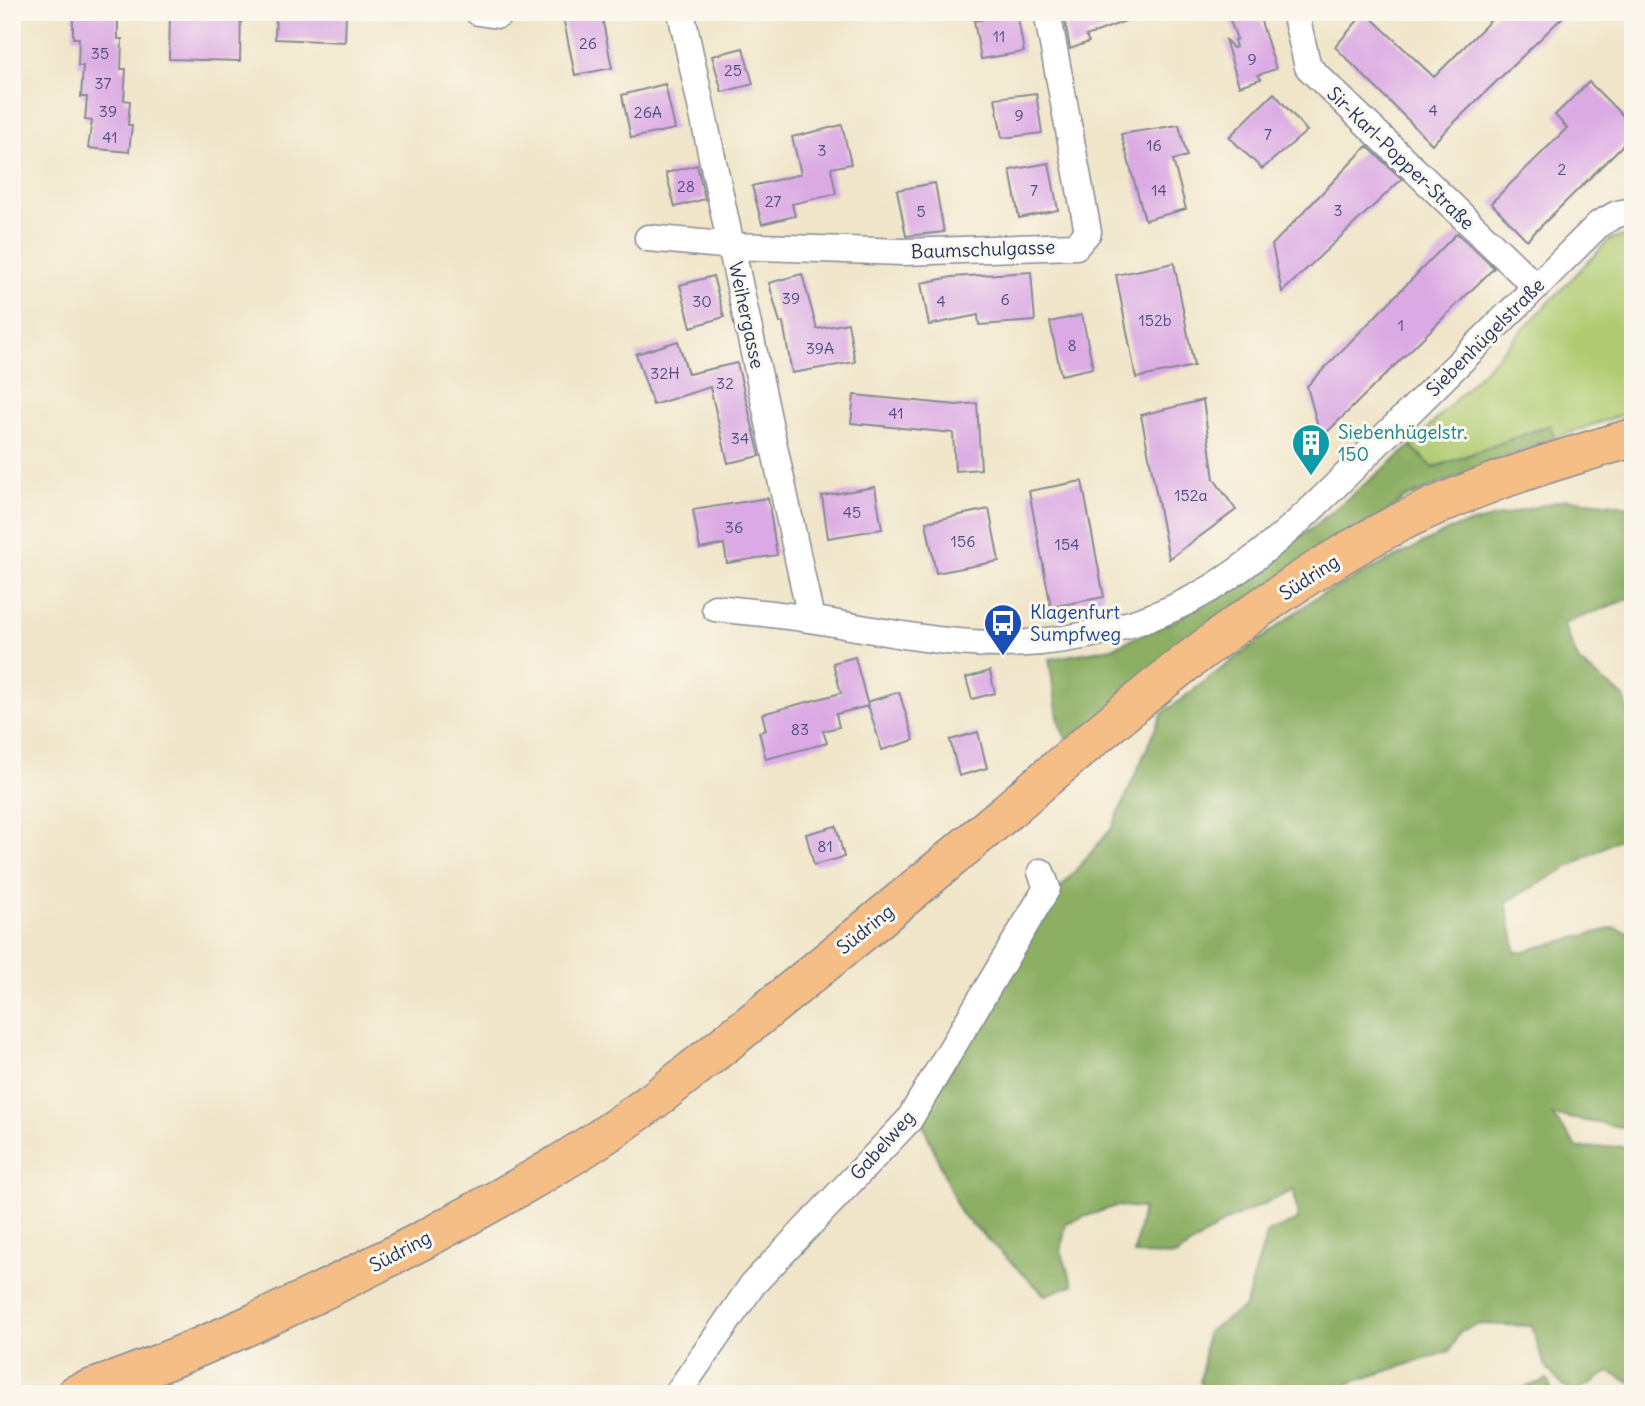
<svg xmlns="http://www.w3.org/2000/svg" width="1645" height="1406" font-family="Delius,sans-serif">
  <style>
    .green { fill: #b0cb71; stroke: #667d68; stroke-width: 2 }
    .forest { fill: #8caf63; stroke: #546f60; stroke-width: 2 }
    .building { fill: #dbaae4 }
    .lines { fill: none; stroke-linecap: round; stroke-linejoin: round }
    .street-casing { stroke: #868a94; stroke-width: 29 }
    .primary-casing { stroke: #868a94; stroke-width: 41 }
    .street { stroke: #fff; stroke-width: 26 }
    .primary { stroke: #f6be87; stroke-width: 38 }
    .labels { text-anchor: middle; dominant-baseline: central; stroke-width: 6; stroke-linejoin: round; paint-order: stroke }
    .number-label { font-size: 16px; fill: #4b4e80 }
    .street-label { font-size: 19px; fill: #1b2f5e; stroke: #fbf7ec }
    .culture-label { font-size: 19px; fill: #0d838f; stroke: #fbf7ec; text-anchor: start }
    .transit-label { font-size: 19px; fill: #164399; stroke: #fbf7ec; text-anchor: start }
  </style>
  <rect width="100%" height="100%" fill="#fbf7ec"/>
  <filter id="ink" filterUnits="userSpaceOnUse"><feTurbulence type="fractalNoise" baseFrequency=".0143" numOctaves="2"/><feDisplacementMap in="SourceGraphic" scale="14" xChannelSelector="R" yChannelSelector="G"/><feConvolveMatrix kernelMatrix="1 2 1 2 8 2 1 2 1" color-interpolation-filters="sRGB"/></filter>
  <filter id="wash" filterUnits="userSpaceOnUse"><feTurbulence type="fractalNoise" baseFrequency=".00686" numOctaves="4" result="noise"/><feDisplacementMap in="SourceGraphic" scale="28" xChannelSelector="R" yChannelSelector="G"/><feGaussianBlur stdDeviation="1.57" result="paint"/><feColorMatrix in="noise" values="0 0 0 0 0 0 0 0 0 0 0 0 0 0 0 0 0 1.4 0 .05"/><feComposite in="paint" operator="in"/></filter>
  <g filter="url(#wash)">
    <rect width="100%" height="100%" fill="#f0e5c9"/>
    <path class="green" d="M1625 236 1633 237V411L1554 438 1550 425 1433 468 1411 446 1610 239Z"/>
    <path class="forest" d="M1550 425 1554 438 1406 498 1067 741 1059 723 1049 659 1112 648 1178 619 1295 542 1411 446 1433 468Z
      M1567 499 1633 506V597L1563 624 1579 662 1624 697 1633 727V831L1506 902 1516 953 1614 928 1633 933V1120L1620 1127 1552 1115 1578 1148 1633 1146V1384L1609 1372 1573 1394C1545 1372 1541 1360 1532 1326L1480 1324 1460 1331 1450 1351 1349 1383 1336 1394H1214L1200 1383 1207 1332 1245 1307 1267 1233 1298 1220 1294 1190 1226 1221 1175 1256 1134 1254 1143 1208 1116 1206 1066 1223 1061 1251 1073 1285 1045 1295 960 1213 921 1119 1057 892 1112 828 1162 714 1315 598 1453 528Z
      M1547 1379 1553 1394H1510Z"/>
    <g id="blocks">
      <path class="building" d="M73 12H118V39H122L121 69H126L124 100 130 101 128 125H132L129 152 88 148 92 121 85 120 87 97H81L83 66H78L79 38H73Z
        M170 12H241L240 61 169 59Z
        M276 12H346L345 42 275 39Z
        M562 12H601L612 68 575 75Z
        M1089 12H1144V14L1086 36 1089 42 1070 49 1065 21Z
        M1227 12H1258L1276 69 1258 75 1261 79 1239 86 1225 39 1233 48 1236 47 1234 40 1237 39Z
        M1365 12 1434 77 1499 12H1568L1432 144 1335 47Z
        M1017 13 1024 52 981 59 974 21Z
        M743 48 753 84 722 92 712 56Z
        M1589 82 1633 126V135L1527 240 1491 203 1567 128 1555 115Z
        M665 84 675 129 631 138 622 95Z
        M1036 93 1042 133 1002 138 995 98Z
        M1274 93 1307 131 1262 169 1229 137Z
        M842 125 851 164 831 168 836 194 792 204 795 216 762 224 752 186 801 174 792 137Z
        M1179 125 1187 156 1173 160 1186 209 1145 220 1121 134Z
        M1367 146 1402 179 1282 292 1272 245Z
        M1049 163 1058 210 1019 218 1010 170Z
        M697 165 705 199 675 207 666 173Z
        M935 183 944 232 906 236 897 190Z
        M1457 233 1494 268 1321 438 1307 386Z
        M1174 263 1194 366 1136 378 1116 275Z
        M1031 272 1035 321 979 325 978 315 929 325 921 283 952 277Z
        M802 274 817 329 848 323 855 362 792 373 783 322 780 323 769 283Z
        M713 276 724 317 691 327 680 285Z
        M1082 315 1093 368 1061 375 1050 322Z
        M678 341 688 374 737 363 760 456 728 463 710 387 653 405 636 354Z
        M854 395 957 405 977 403 981 469 955 471 953 433 851 423Z
        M1203 400 1214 479 1236 510 1169 559 1141 415Z
        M1082 481 1104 597 1051 607 1029 491Z
        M875 487 882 529 828 538 822 496Z
        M768 498 777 555 727 563 724 544 700 549 693 510Z
        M989 509 999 561 936 573 926 522Z
        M855 657 868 706 836 714 839 727 823 731 827 743 766 759 759 732 766 730 762 714 841 693 833 663Z
        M990 671 995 693 972 699 966 678Z
        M899 692 914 740 882 750 867 702Z
        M978 732 987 768 959 776 950 740Z
        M836 826 844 857 814 865 806 834Z"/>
    </g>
  </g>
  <g filter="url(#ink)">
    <use href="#blocks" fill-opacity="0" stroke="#868a94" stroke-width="2"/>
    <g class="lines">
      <defs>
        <path id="street" d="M478 12 498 15 503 12
          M681 12 811 619
          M1295 12 1308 67 1536 287
          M648 238 733 246 903 252 1076 246 1088 232 1047 12
          M715 608C748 612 782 614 815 620 889 632 964 650 1040 642 1100 636 1158 620 1210 589 1276 549 1331 490 1385 436 1456 366 1528 295 1599 224L1617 214 1633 211
          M677 1394 753 1284 909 1120 1047 888 1041 872"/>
        <path id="primary" d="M76 1394C196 1354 311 1298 423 1240 507 1195 592 1149 667 1090 781 1000 893 908 1004 814 1117 717 1235 615 1365 541 1448 494 1541 464 1633 438"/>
      </defs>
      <use href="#street" class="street-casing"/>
      <use href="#primary" class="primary-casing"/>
      <use href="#street" class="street"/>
      <use href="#primary" class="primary"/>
    </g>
  </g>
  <defs>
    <symbol id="building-pin" viewBox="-11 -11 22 30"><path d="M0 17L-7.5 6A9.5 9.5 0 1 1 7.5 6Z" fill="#0f9aa8" stroke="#fbf7ec"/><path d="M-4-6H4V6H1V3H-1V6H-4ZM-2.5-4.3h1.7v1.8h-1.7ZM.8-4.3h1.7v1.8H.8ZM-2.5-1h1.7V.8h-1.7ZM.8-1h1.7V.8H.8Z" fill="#fff"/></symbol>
    <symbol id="bus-pin" viewBox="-11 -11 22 30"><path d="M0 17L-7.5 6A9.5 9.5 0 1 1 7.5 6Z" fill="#1a4fb4" stroke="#fbf7ec"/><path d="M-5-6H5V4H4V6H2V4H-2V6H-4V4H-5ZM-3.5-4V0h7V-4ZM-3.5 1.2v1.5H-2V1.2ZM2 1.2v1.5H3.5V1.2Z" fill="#fff"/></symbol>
  </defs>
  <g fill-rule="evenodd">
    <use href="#building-pin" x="1289" y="421" width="44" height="60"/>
    <use href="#bus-pin" x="981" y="601" width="44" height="60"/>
  </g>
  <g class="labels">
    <g class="number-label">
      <text x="999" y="36">11</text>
      <text x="588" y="43">26</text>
      <text x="100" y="53">35</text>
      <text x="1252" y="59">9</text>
      <text x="733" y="70">25</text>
      <text x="103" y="83">37</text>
      <text x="1433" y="110">4</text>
      <text x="108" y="111">39</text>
      <text x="648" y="112">26A</text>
      <text x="1019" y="115">9</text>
      <text x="1268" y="134">7</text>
      <text x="110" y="137">41</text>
      <text x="1154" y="145">16</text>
      <text x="822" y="150">3</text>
      <text x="1562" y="169">2</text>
      <text x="686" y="186">28</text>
      <text x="1034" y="190">7</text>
      <text x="1159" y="190">14</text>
      <text x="773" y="201">27</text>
      <text x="1338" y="210">3</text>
      <text x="921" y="211">5</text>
      <text x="791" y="298">39</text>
      <text x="1005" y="299">6</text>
      <text x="702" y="301">30</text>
      <text x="941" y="301">4</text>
      <text x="1155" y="320">152b</text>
      <text x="1401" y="325">1</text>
      <text x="1072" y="345">8</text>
      <text x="820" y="348">39A</text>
      <text x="665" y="373">32H</text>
      <text x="725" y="383">32</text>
      <text x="896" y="413">41</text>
      <text x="740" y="438">34</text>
      <text x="1191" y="495">152a</text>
      <text x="852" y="512">45</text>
      <text x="734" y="527">36</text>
      <text x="963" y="541">156</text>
      <text x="1067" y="544">154</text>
      <text x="800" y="729">83</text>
      <text x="825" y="846">81</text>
    </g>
    <g class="street-label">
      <text transform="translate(1401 158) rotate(44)">Sir-Karl-Popper-Straße</text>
      <text transform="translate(983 249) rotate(-2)">Baumschulgasse</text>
      <text transform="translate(747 315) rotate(78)">Weihergasse</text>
      <text transform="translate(1485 337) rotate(-45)">Siebenhügelstraße</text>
      <text transform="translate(1309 577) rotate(-33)">Südring</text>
      <text transform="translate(865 929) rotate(-39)">Südring</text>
      <text transform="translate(882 1145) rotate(-48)">Gabelweg</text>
      <text transform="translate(400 1251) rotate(-28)">Südring</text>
    </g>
    <g class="culture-label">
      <text x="1338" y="432">Siebenhügelstr.<tspan x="1338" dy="22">150</tspan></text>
    </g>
    <g class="transit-label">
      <text x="1030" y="612">Klagenfurt<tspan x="1030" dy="22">Sumpfweg</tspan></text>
    </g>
  </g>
  <rect width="1645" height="1406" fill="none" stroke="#fbf7ec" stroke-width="42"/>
</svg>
